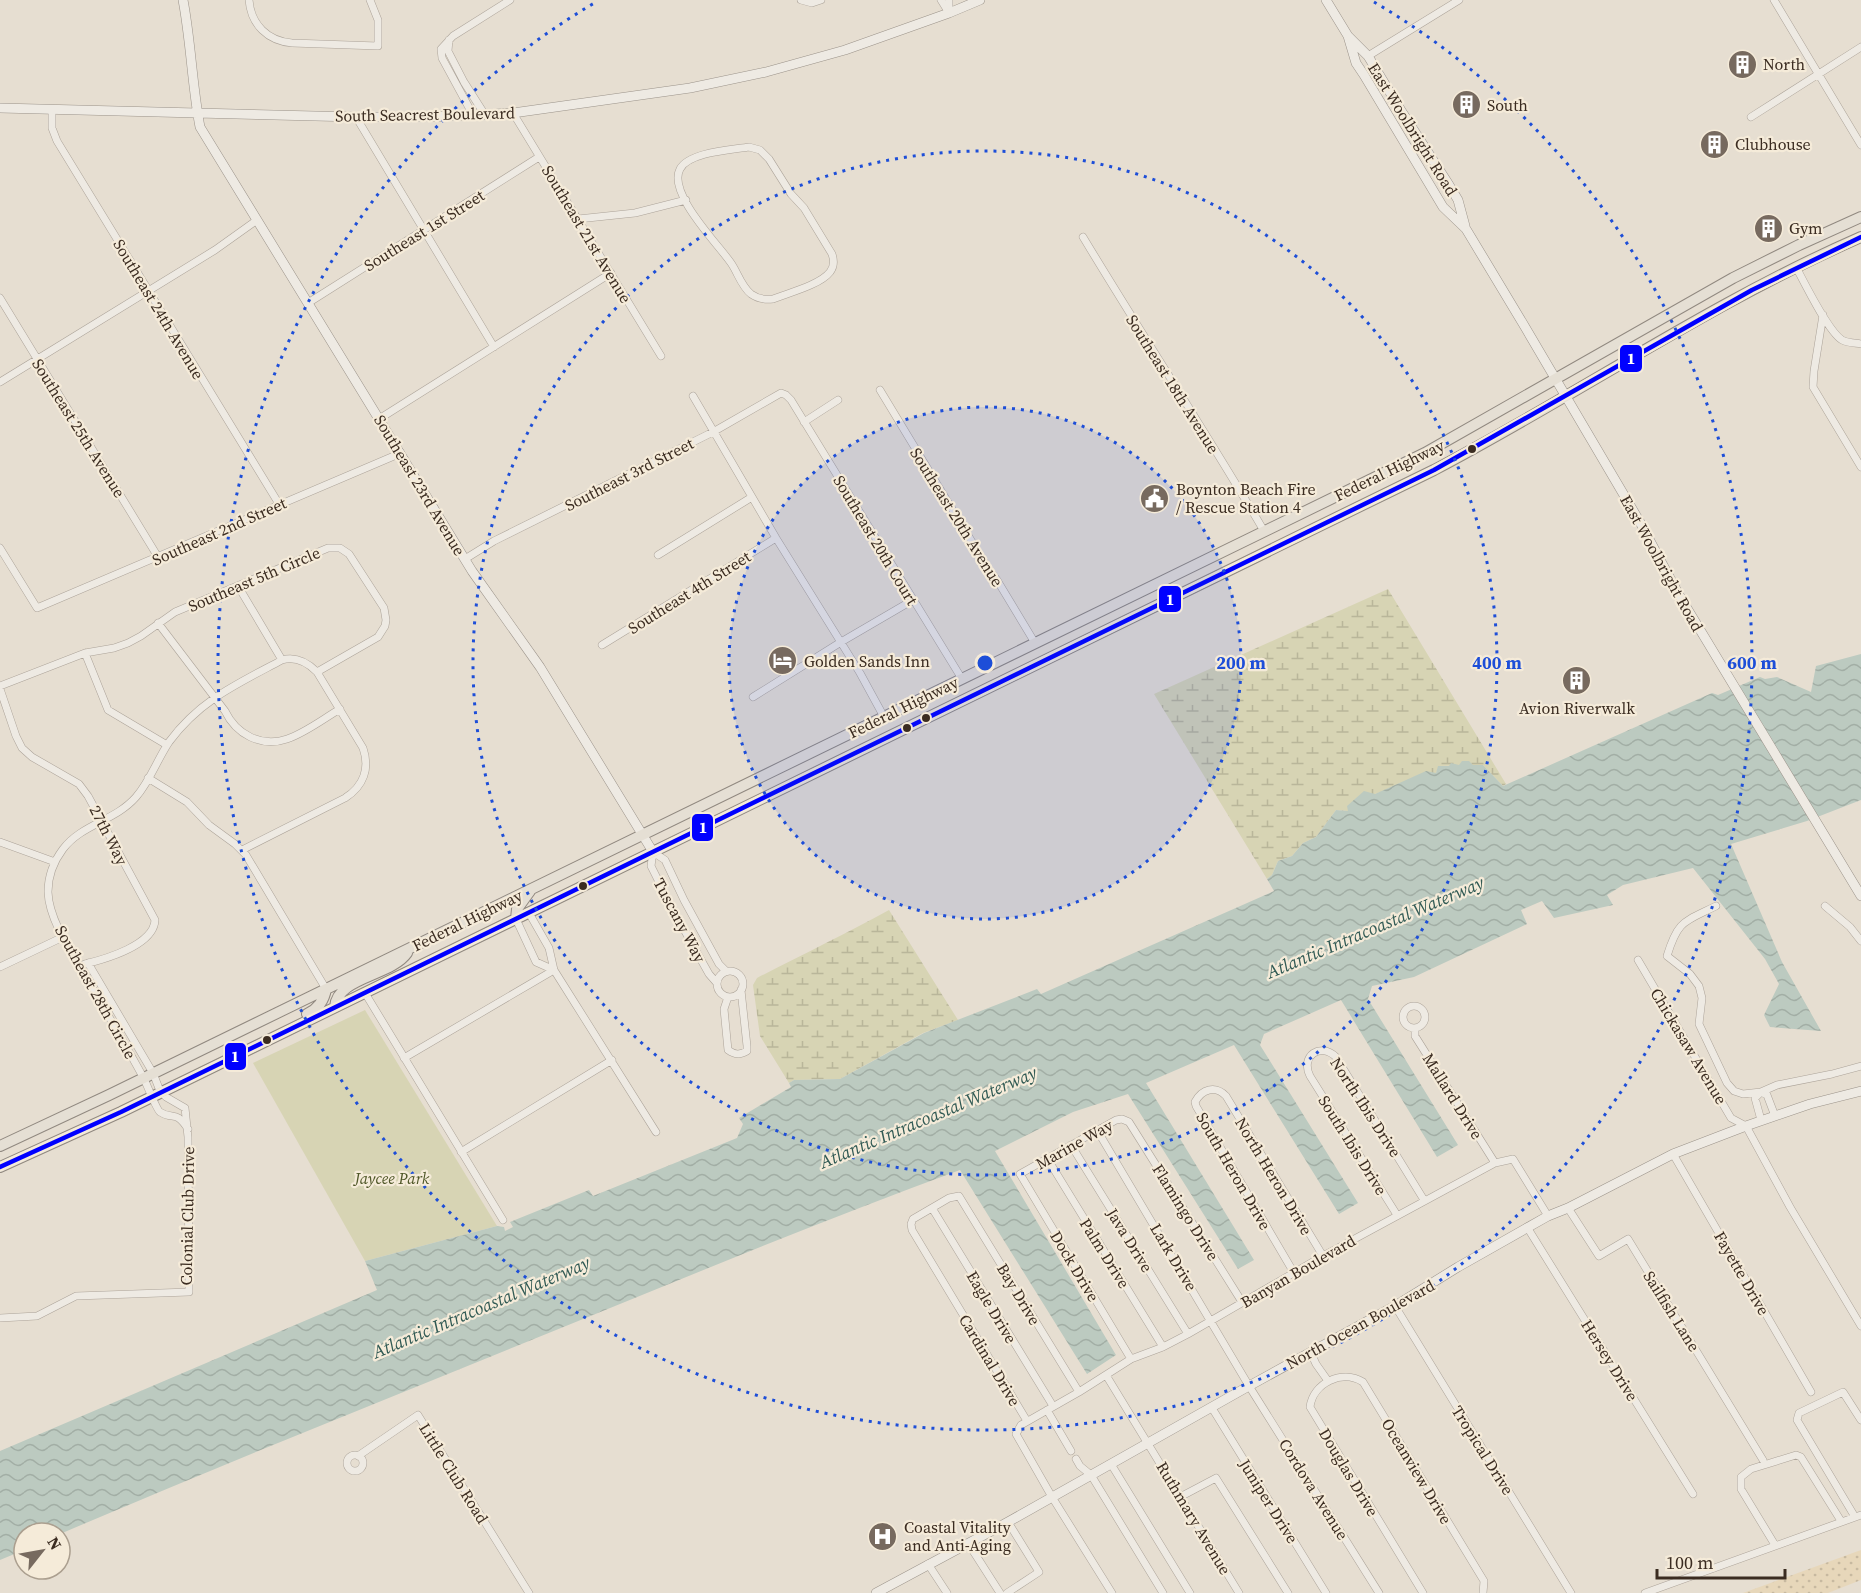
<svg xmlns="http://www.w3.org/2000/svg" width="1861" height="1593" font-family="'Source Serif 4',serif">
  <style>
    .wetland { fill: url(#wetland-marsh) }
    .sand { fill: url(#sand-dots) }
    .green { fill: #d7d4b4 }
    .water { fill: url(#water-waves) }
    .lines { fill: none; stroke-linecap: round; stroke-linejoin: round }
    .street-casing { stroke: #aca399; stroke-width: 8 }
    .secondary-casing { stroke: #9b938a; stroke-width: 10 }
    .primary-casing { stroke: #918980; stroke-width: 12 }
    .street { stroke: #eeeae3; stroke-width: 7 }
    .secondary { stroke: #eeeae3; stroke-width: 9 }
    .primary { stroke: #e5dfd4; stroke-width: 10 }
    .bus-1-casing { stroke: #f5ebd9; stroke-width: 9 }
    .bus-1 { stroke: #00f; stroke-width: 4.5 }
    .ring { fill: none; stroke: #1d4ed8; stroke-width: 3; stroke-dasharray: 3 6 }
    .bus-dot { fill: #3b2c21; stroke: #f5ebd9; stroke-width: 2 }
    .labels { text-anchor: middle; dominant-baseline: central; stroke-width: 4.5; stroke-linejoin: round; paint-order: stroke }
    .poi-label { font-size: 16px; fill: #3b2c21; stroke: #f5ebd9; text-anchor: start }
    .street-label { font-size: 16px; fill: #3b2c21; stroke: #f5ebd9 }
    .park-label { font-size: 16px; font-style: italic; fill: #4f5728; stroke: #f5ebd9 }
    .water-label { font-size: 18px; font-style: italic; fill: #315a54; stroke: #f5ebd9 }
    .centre { fill: #1d4ed8; stroke: #f5ebd9; stroke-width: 3 }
    .ring-label { font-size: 18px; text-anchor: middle; font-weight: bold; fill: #1d4ed8; stroke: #f5ebd9; stroke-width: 4.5; stroke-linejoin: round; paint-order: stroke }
    .line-badge { stroke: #f5ebd9; stroke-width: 2 }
    .badge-label { font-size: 16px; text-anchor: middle; font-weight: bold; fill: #fff }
  </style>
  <defs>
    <pattern id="wetland-marsh" width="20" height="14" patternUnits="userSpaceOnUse" patternTransform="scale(1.5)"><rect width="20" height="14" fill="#d7d4b4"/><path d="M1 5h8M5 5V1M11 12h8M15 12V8" fill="none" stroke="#b9b69a"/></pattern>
    <pattern id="sand-dots" width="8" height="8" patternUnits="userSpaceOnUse" patternTransform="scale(1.5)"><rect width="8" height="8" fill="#e7d7ba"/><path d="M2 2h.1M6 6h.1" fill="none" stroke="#c7b9a0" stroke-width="1.8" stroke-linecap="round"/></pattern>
    <pattern id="water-waves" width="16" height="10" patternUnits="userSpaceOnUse" patternTransform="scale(1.5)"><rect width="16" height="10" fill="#bccac0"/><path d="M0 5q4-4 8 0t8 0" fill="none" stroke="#a2aea5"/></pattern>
  </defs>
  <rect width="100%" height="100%" fill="#e6ded1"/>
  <path class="wetland" d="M1388 589 1506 784 1503 786 1483 765 1439 766 1436 773 1375 794 1348 811 1336 810 1316 837 1303 843 1292 856 1278 861 1272 875 1267 879 1154 694Z
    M889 910 958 1020 923 1033 840 1079 794 1080 789 1083 760 1036 753 985 757 978C801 955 846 934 889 910Z"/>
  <path class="sand" d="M1861 1550V1580L1828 1593H1743Z"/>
  <path class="green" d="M365 1010 497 1226 365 1261 253 1063Z"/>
  <path class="water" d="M1861 654V800L1807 821 1731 844 1782 962 1821 1031 1770 1027 1764 1015 1779 984 1765 959 1693 868 1623 885 1607 895 1613 905 1554 918 1542 901 1521 910 1527 924 1414 977 1372 986 1368 999 1458 1145 1437 1157 1341 1000 1264 1034 1260 1045 1358 1203 1339 1214 1234 1045 1146 1083 1254 1260 1238 1269 1128 1094 1073 1112 995 1151 1116 1355 1087 1374 960 1170C826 1219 694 1274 561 1328 394 1396 226 1463 60 1534V1533H24V1550L0 1560V1451L377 1290 365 1261 497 1226 504 1227 505 1231 513 1227 510 1222 589 1190 593 1196 737 1138 743 1124 739 1118 791 1087 789 1083 794 1080 840 1079 924 1033 1037 989 1041 994 1274 891 1267 879 1272 875 1278 861 1292 856 1303 843 1316 837 1336 810 1348 811 1347 806 1364 791 1375 794 1426 771 1436 773 1438 766H1449L1451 763 1459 765 1462 761H1469L1473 765H1483L1503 786 1712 693 1718 695 1760 677 1765 679 1777 677 1811 692 1816 666Z"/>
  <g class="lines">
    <defs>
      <path id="street" d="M249 0C251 25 268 41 292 43L378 46V20L370 0
        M801 0 812 3 821 0
        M941 0 949 13
        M1774 0 1861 145
        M949 13V0
        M449 40 448 51 464 82 485 115
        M1368 56 1459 0
        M52 109V128L57 141 279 504
        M513 113 661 356
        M473 115 442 58 441 49 453 36 510 0
        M356 117 494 347
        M1751 117 1861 47
        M749 147 760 150 769 159 791 194 804 208 832 254C834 260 834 267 830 272 820 285 788 293 773 299 765 300 758 299 751 294 741 286 738 273 731 263 718 244 667 193 680 169 689 152 731 150 749 147Z
        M578 219 635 213 686 200
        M1083 237C1142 335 1206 432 1264 531
        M1796 267C1805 284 1828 331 1842 340 1848 343 1855 343 1861 344
        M0 298 158 557
        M308 303 539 157
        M1823 315 1814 371 1813 387 1861 467
        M0 382 215 250 257 220
        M880 390 989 570 997 580 1035 643
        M693 396 776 538 860 673 884 717
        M379 419 611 273
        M804 422 838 400
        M0 548 37 608 401 453
        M658 555 752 497
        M465 559 494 541 713 432 781 393 786 395 791 400 962 679
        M238 586 282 660
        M158 623 225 711C236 734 261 748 287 739 305 733 323 719 340 709
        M602 645 776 538
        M85 653 108 710 167 745
        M0 686 85 653 114 648 128 643 141 636 175 612 328 548H340L349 554 384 608 386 620 385 626 378 637 317 672
        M0 689 16 736 22 748 32 757 79 784 88 796 155 920C154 945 105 959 85 964
        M753 697 841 642 913 600
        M148 778 187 802 209 825 235 844 246 855 326 989
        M0 842 55 862
        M1716 906C1684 922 1678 920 1667 956L1690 974 1699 986 1702 998 1699 1024 1727 1083 1734 1091 1743 1094 1761 1092 1777 1085 1832 1074 1861 1066
        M1825 906 1850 927 1861 941
        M529 913 549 948 554 970 656 1132
        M516 919 536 962 554 970
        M1638 960 1731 1118 1746 1126 1790 1207 1861 1326
        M0 967 63 937
        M717 984a13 13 0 1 1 26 0a13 13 0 1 1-26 0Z
        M716 982 709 974 672 908 651 866 653 852 665 860 684 900 719 964 726 971
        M365 993 503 1220
        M728 997 724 1009 728 1050C735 1055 740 1055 747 1051V1046L741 990
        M1403 1017a11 11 0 1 1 22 0a11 11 0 1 1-22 0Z
        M1415 1029V1036L1495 1163
        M404 1058 554 970
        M1761 1120 1755 1098 1761 1092 1767 1095 1775 1116
        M188 1129C175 1109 174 1121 160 1112 156 1109 147 1084 143 1077 126 1045 107 1014 89 982 75 957 49 922 48 892 48 877 54 861 63 849 82 824 115 821 136 797 150 781 157 760 169 742 200 700 237 684 282 660 296 656 307 662 317 672L363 748C370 768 364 786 345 798L242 850
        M1097 1130 1249 1386 1379 1593
        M1071 1145 1188 1334
        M461 1152 612 1060
        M1673 1154 1811 1392
        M1047 1158 1163 1347
        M932 1208 1053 1406
        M1568 1208 1599 1256 1628 1239 1763 1460
        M1397 1215 1310 1076C1300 1056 1320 1042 1336 1057L1424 1200
        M1527 1227 1693 1494
        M1294 1273 1196 1106 1195 1102C1202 1089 1215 1085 1226 1096L1323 1256
        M1395 1306 1571 1593
        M0 1318 37 1316 76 1296 189 1292 188 1137 185 1108 166 1097 160 1091 153 1073 88 963
        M1311 1353 1316 1364 1328 1381
        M1131 1359 1020 1174 1116 1120 1122 1119 1129 1122 1242 1302
        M1106 1375 1239 1593
        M1212 1408 1326 1593
        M1047 1410 1071 1451
        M1027 1421 912 1230 911 1224 913 1219 949 1198 959 1196 1079 1392
        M347 1463a8 8 0 1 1 16 0a8 8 0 1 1-16 0Z
        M358 1456 418 1415 529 1593
        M1076 1459 1080 1466 1091 1475 1163 1593
        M1111 1464 1190 1593
        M1180 1497 1216 1478 1288 1593
        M1855 1517 1797 1420 1799 1413 1843 1392 1861 1420
        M968 1543 1000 1593
        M1775 1545 1741 1489V1477L1751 1469 1796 1455 1801 1457 1841 1521
        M928 1564 947 1593
        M1007 1593 1039 1572 1008 1522
        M1112 1593 1052 1497 1016 1434 1021 1425 1079 1392 1131 1359 1163 1347 1188 1334 1323 1256 1495 1163 1513 1159 1548 1216
        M1423 1593 1310 1407C1313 1383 1342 1369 1363 1382L1484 1581 1483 1593
        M1645 1593 1861 1515"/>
      <path id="secondary" d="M183 0C191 42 192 85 200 127L472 571 540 667 653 852
        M1326 0 1348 36 1368 56 1400 109 1449 185 1458 200 1465 226
        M1348 36 1356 63 1364 75 1443 207 1466 229 1525 327 1641 524 1679 595 1861 896
        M0 108 356 117H429L513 113 690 88 766 72 845 50 949 13 980 0
        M876 1593 1008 1522 1249 1386 1395 1306 1458 1267 1548 1216 1568 1208 1673 1154 1746 1126 1810 1104 1861 1091"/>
      <path id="primary" d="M516 919 517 909 530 891
        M335 1007C337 977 391 976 407 953
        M307 1014C318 1009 324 1001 326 989
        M0 1146 109 1095 1425 453 1733 278 1799 245 1861 217
        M0 1167 121 1112 1434 470C1577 395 1712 302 1861 237"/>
    </defs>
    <use href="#street" class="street-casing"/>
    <use href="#secondary" class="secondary-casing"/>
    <use href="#primary" class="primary-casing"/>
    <use href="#street" class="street"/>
    <use href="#secondary" class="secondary"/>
    <use href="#primary" class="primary"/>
    <defs>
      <path id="bus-1" d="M0 1167 121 1112 1434 470 1752 290 1861 237"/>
    </defs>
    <use href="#bus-1" class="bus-1-casing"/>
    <use href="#bus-1" class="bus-1"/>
  </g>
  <circle cx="985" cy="663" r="256" fill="#1d4ed8" fill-opacity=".12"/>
  <g class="ring">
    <circle cx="985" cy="663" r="256"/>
    <circle cx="985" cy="663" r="512"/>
    <path d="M1374 2A767 767 0 1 1 596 2"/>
  </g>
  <defs>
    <symbol id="building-disc" viewBox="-11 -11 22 22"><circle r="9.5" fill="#776a5f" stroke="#f5ebd9"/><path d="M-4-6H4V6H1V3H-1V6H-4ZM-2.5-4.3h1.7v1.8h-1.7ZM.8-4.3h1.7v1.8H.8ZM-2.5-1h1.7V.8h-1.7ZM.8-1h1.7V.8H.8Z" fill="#fff"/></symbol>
    <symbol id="civic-disc" viewBox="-11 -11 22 22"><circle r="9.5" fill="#776a5f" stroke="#f5ebd9"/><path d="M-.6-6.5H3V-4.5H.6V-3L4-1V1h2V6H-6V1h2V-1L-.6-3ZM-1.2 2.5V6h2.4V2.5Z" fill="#fff"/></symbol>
    <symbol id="hotel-disc" viewBox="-11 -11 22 22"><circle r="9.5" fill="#776a5f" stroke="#f5ebd9"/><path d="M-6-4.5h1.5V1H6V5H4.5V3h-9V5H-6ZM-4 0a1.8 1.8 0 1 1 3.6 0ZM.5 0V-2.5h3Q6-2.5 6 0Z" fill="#fff"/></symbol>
    <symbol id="hospital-disc" viewBox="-11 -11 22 22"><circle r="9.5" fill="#776a5f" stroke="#f5ebd9"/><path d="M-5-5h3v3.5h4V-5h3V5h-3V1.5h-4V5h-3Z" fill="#fff"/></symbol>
  </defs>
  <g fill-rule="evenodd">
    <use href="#building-disc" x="1726" y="48" width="33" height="33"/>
    <use href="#building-disc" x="1450" y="88" width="33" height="33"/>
    <use href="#building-disc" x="1698" y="128" width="33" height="33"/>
    <use href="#building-disc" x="1752" y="212" width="33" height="33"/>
    <use href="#civic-disc" x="1138" y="482" width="33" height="33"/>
    <use href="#hotel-disc" x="766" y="644" width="33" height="33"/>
    <use href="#building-disc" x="1560" y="664" width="33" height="33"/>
    <use href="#hospital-disc" x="866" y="1520" width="33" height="33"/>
  </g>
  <g class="bus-dot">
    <circle cx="1472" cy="449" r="5"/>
    <circle cx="926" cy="718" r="5"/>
    <circle cx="907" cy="728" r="5"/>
    <circle cx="583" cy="886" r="5"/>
    <circle cx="267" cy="1040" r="5"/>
  </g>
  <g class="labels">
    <g class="poi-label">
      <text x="1763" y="64">North</text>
      <text x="1487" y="105">South</text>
      <text x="1735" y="144">Clubhouse</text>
      <text x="1789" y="228">Gym</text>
      <text x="1176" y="489">Boynton Beach Fire<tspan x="1176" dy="18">/ Rescue Station 4</tspan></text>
      <text x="804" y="661">Golden Sands Inn</text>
      <text x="1577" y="708" text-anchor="middle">Avion Riverwalk</text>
      <text x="904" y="1527">Coastal Vitality<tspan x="904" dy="18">and Anti-Aging</tspan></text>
    </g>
    <g class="street-label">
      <text transform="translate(425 114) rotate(-1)">South Seacrest Boulevard</text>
      <text transform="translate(1413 129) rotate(58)">East Woolbright Road</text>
      <text transform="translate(424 230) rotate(-32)">Southeast 1st Street</text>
      <text transform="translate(587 234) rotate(59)">Southeast 21st Avenue</text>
      <text transform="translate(159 309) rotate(59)">Southeast 24th Avenue</text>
      <text transform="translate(1173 384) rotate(58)">Southeast 18th Avenue</text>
      <text transform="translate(79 428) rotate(58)">Southeast 25th Avenue</text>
      <text transform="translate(1389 470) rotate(-26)">Federal Highway</text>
      <text transform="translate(629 474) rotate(-27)">Southeast 3rd Street</text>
      <text transform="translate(420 485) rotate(59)">Southeast 23rd Avenue</text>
      <text transform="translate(957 517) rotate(58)">Southeast 20th Avenue</text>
      <text transform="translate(219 531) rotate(-24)">Southeast 2nd Street</text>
      <text transform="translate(876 540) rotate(59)">Southeast 20th Court</text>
      <text transform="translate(1662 563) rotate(61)">East Woolbright Road</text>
      <text transform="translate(254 579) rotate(-23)">Southeast 5th Circle</text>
      <text transform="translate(689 592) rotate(-32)">Southeast 4th Street</text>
      <text transform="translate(903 707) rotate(-26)">Federal Highway</text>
      <text transform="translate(109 835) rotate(63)">27th Way</text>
      <text transform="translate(467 920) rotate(-26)">Federal Highway</text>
      <text transform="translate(680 920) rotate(62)">Tuscany Way</text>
      <text transform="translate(96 992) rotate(61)">Southeast 28th Circle</text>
      <text transform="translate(1689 1046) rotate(59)">Chickasaw Avenue</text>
      <text transform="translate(1453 1096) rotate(58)">Mallard Drive</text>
      <text transform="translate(1366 1107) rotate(57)">North Ibis Drive</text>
      <text transform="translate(1074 1144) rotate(-29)">Marine Way</text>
      <text transform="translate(1353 1145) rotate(58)">South Ibis Drive</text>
      <text transform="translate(1234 1171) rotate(60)">South Heron Drive</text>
      <text transform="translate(1274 1176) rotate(59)">North Heron Drive</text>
      <text transform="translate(1186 1212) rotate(58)">Flamingo Drive</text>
      <text transform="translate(187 1216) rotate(-89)">Colonial Club Drive</text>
      <text transform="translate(1130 1240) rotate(58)">Java Drive</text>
      <text transform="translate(1105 1253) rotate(58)">Palm Drive</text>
      <text transform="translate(1174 1257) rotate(59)">Lark Drive</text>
      <text transform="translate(1075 1266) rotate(59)">Dock Drive</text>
      <text transform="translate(1298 1271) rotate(-30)">Banyan Boulevard</text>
      <text transform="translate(1742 1273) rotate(60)">Fayette Drive</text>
      <text transform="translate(1019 1294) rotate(59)">Bay Drive</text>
      <text transform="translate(992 1307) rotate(59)">Eagle Drive</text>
      <text transform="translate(1672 1311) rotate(58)">Sailfish Lane</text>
      <text transform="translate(1360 1324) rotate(-29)">North Ocean Boulevard</text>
      <text transform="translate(990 1360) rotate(59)">Cardinal Drive</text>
      <text transform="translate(1610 1360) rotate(58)">Hersey Drive</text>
      <text transform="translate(1483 1450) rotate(58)">Tropical Drive</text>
      <text transform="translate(1417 1471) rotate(59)">Oceanview Drive</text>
      <text transform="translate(1349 1472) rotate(59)">Douglas Drive</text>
      <text transform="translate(454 1473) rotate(58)">Little Club Road</text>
      <text transform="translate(1314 1489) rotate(58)">Cordova Avenue</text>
      <text transform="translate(1269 1501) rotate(58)">Juniper Drive</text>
      <text transform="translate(1194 1518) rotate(59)">Ruthmary Avenue</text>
    </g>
    <g class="park-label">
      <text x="392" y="1178">Jaycee Park</text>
    </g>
    <g class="water-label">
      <text transform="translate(1375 927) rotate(-23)">Atlantic Intracoastal Waterway</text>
      <text transform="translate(928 1117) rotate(-23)">Atlantic Intracoastal Waterway</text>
      <text transform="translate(481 1307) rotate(-23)">Atlantic Intracoastal Waterway</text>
    </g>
  </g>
  <circle cx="985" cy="663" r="9" class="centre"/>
  <g class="ring-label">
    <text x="1241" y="669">200 m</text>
    <text x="1497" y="669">400 m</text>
    <text x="1752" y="669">600 m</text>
  </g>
  <g class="line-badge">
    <rect x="1619" y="344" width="24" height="29" rx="6" fill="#00f"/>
    <rect x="1158" y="585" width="24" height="28" rx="6" fill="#00f"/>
    <rect x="691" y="813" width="23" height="29" rx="6" fill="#00f"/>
    <rect x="224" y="1042" width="23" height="29" rx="6" fill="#00f"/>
  </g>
  <g class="badge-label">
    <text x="1631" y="364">1</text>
    <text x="1170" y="605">1</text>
    <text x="703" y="833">1</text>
    <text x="235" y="1062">1</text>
  </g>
  <g transform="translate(42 1551) rotate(59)"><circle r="28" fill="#f5ebd9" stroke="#ab9f8f" stroke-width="1.5"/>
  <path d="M0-4.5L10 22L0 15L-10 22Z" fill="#776a5f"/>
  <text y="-9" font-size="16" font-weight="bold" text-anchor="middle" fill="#3b2c21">N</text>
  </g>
  <path d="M1657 1569v9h128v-9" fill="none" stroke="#3b2c21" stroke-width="3"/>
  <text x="1666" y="1569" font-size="18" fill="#3b2c21" stroke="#f5ebd9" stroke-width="4.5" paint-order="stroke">100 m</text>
</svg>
